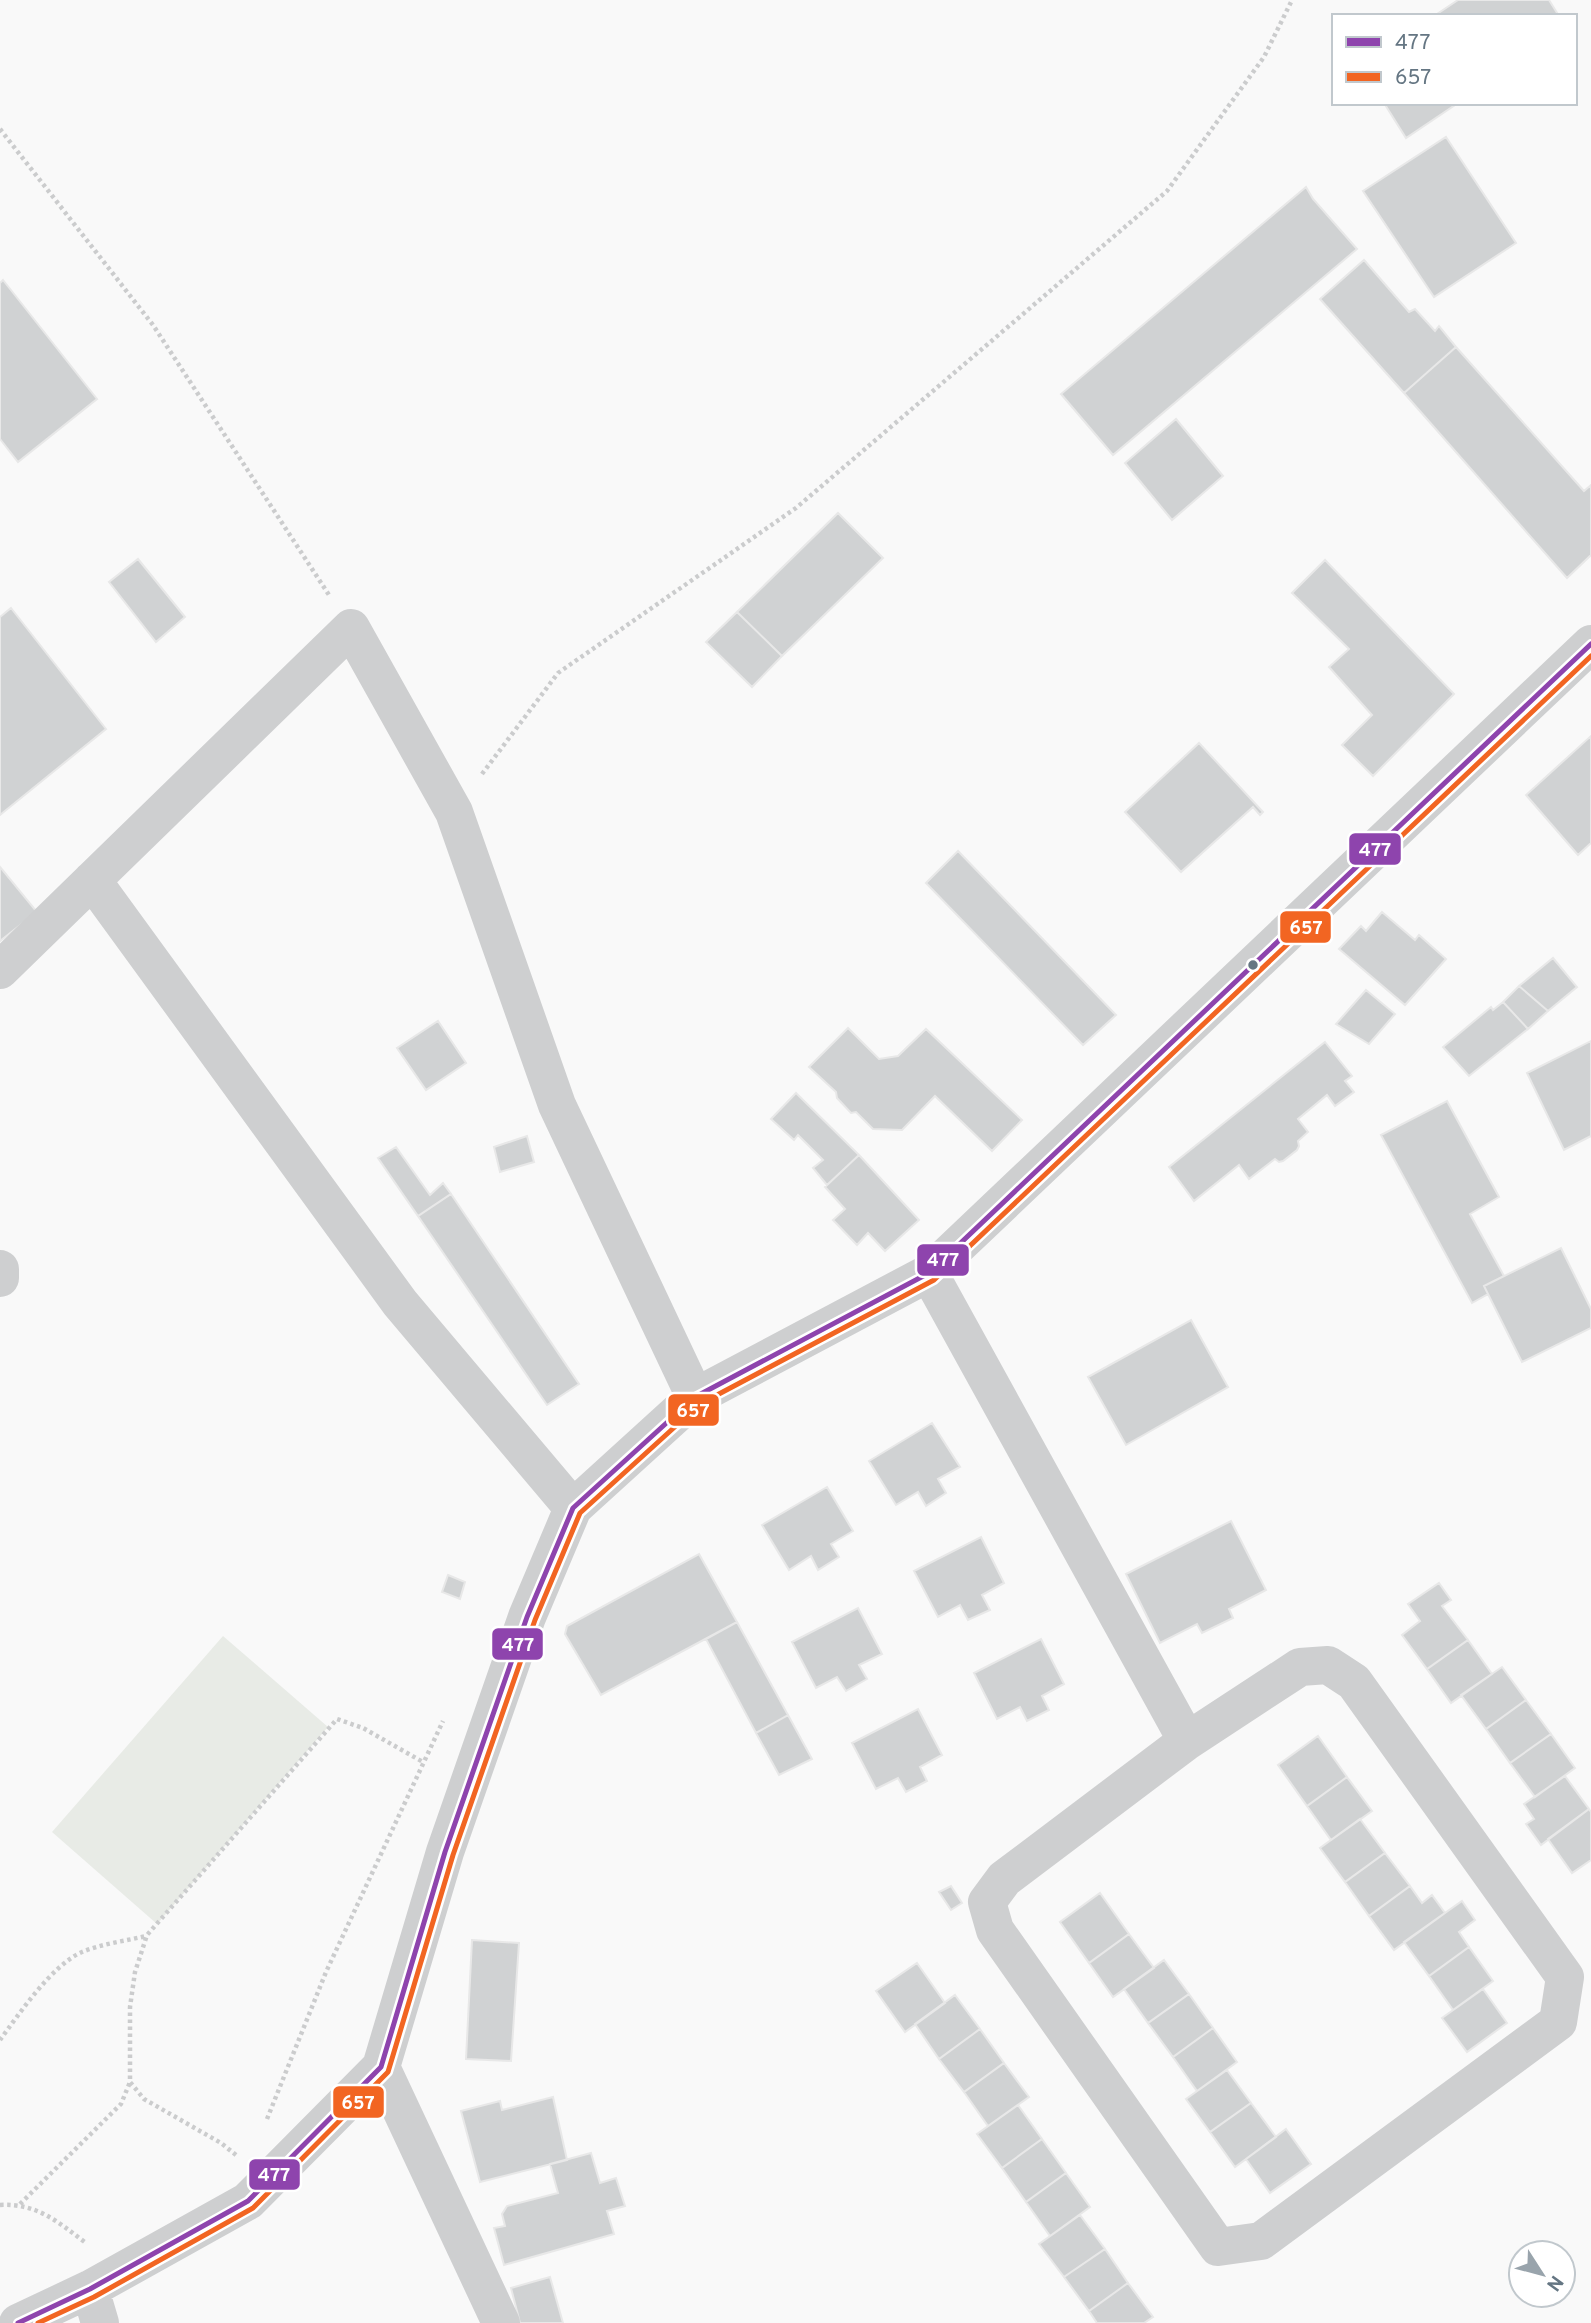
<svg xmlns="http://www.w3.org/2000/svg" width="1591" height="2323" font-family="Overpass,sans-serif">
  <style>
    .green { fill: #e8ebe6 }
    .building { fill: #d0d2d3; stroke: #e8e8e8; stroke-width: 2 }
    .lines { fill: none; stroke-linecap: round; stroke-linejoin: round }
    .path { stroke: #cbcccd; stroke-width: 4.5; stroke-dasharray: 3.5 3.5; stroke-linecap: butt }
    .minor { stroke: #cecfd0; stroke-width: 38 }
    .bus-1-casing { stroke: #fff; stroke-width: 10 }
    .bus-2-casing { stroke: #fff; stroke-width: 10 }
    .bus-1 { stroke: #8e44ad; stroke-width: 5 }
    .bus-2 { stroke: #f26522; stroke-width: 5 }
    .bus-dot { fill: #657683; stroke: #fff; stroke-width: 2.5 }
    .line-badge { stroke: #fff; stroke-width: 2.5 }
    .badge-label { font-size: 19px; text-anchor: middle; font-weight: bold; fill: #fff }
  </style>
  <rect width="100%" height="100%" fill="#f9f9f9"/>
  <path class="green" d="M223 1636 328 1727 157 1924 52 1832Z"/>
  <path class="building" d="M1458 0H1549L1559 16H1434Z
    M1384 103H1458L1406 138Z
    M1446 137 1516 243 1434 297 1363 191Z
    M1306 187 1313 199 1357 249 1113 455 1061 394Z
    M1364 260 1409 312 1415 309 1435 331 1439 326 1456 347 1404 393 1320 299Z
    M3 280 97 399 18 462 0 439V283Z
    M1456 347 1584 491 1591 485V555L1567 578 1404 393Z
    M1176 419 1223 476 1172 520 1125 463Z
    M838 513 883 558 782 656 737 612Z
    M138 559 185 617 156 642 109 582Z
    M1325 560 1454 694 1373 776 1342 745 1372 715 1329 667 1349 649 1292 593Z
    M11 608 106 729 0 815V617Z
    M737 612 782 656 752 687 706 642Z
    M1591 736V843L1578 855 1526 795Z
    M1199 743 1263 812 1260 815 1253 807 1181 872 1125 812Z
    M958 851 1116 1015 1083 1045 926 883Z
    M0 867 37 912 0 941Z
    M1382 912 1415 940 1419 935 1446 959 1405 1005 1339 949 1361 926 1366 931Z
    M1553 958 1577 987 1548 1011 1519 986Z
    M1519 986 1548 1011 1528 1029 1503 1002Z
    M1366 990 1395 1014 1369 1044 1336 1024Z
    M1503 1002 1528 1029 1469 1076 1443 1047 1491 1007 1493 1010Z
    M438 1021 466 1063 426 1090 397 1048Z
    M848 1028 879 1059 898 1056 926 1029 1022 1120 992 1151 935 1096 902 1130 873 1129 856 1112 851 1113 837 1098 836 1092 809 1067Z
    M1591 1041V1136L1564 1150 1527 1073Z
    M1325 1042 1352 1076 1345 1081 1354 1092 1335 1106 1327 1095 1298 1119 1308 1132 1298 1141 1299 1146 1297 1150 1283 1161 1279 1162 1275 1159 1249 1179 1239 1165 1194 1201 1169 1167Z
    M796 1093 859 1155 827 1185 813 1168 823 1160 798 1135 794 1140 771 1119Z
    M1447 1101 1499 1197 1470 1214 1504 1276 1484 1286 1488 1294 1472 1303 1381 1135Z
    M527 1136 534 1162 500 1172 494 1147Z
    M396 1147 430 1195 443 1183 451 1194 418 1216 378 1158Z
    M859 1155 919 1220 885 1251 868 1233 857 1245 833 1220 845 1209 825 1187Z
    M451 1194 579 1384 547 1405 418 1216Z
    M1561 1248 1591 1309V1328L1522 1362 1484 1286Z
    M1191 1320 1228 1387 1126 1445 1088 1377Z
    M932 1423 960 1467 938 1479 946 1493 926 1506 918 1492 896 1505 869 1461Z
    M827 1487 853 1531 831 1544 839 1557 818 1570 811 1556 789 1570 762 1525Z
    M1231 1521 1266 1590 1229 1609 1233 1618 1202 1633 1197 1624 1160 1643 1126 1574Z
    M981 1537 1004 1583 982 1595 990 1610 968 1620 960 1605 938 1617 914 1571Z
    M699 1554 737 1622 601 1695 565 1634 567 1626Z
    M448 1575 465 1582 460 1599 442 1592Z
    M1439 1583 1451 1600 1442 1606 1468 1640 1427 1669 1402 1635 1420 1621 1408 1604Z
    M858 1608 882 1654 859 1665 867 1679 846 1691 837 1677 816 1688 792 1642Z
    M737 1622 788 1715 756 1733 706 1639Z
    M1041 1639 1064 1684 1042 1696 1049 1710 1027 1721 1020 1707 997 1719 974 1673Z
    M1468 1640 1492 1674 1451 1703 1427 1669Z
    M1502 1667 1526 1700 1486 1729 1461 1695Z
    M1526 1700 1551 1734 1510 1763 1486 1729Z
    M918 1709 942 1755 920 1767 927 1781 906 1792 898 1778 876 1789 852 1743Z
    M788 1715 812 1759 779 1775 756 1733Z
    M1551 1734 1575 1768 1535 1797 1510 1763Z
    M1318 1736 1347 1777 1307 1806 1278 1765Z
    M1565 1776 1589 1809 1541 1845 1526 1824 1534 1819 1524 1804Z
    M1347 1777 1372 1811 1331 1840 1307 1806Z
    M1589 1809 1591 1812V1860L1572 1873 1548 1839Z
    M1360 1819 1385 1853 1345 1882 1320 1848Z
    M1385 1853 1410 1886 1369 1916 1345 1882Z
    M951 1886 962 1903 951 1910 939 1892Z
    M1410 1886 1422 1903 1432 1895 1445 1913 1394 1950 1369 1916Z
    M1100 1893 1129 1934 1089 1963 1060 1922Z
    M1462 1901 1475 1920 1459 1932 1469 1947 1429 1976 1404 1942Z
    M1129 1934 1154 1968 1113 1997 1089 1963Z
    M472 1940 519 1943 511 2061 466 2059Z
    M1469 1947 1493 1981 1453 2010 1429 1976Z
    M1164 1960 1189 1994 1148 2023 1124 1989Z
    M917 1963 945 2003 905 2032 876 1991Z
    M1483 1989 1507 2023 1467 2052 1442 2018Z
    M1189 1994 1213 2028 1173 2057 1148 2023Z
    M955 1995 980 2029 939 2059 915 2024Z
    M1213 2028 1237 2062 1197 2091 1173 2057Z
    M980 2029 1004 2063 964 2092 939 2059Z
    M1004 2063 1029 2097 988 2126 964 2092Z
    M1227 2070 1251 2103 1210 2132 1186 2099Z
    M553 2097 567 2160 480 2182 461 2111 500 2101 502 2110Z
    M1251 2103 1276 2137 1235 2167 1210 2132Z
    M1018 2105 1042 2139 1002 2168 977 2134Z
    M1286 2129 1311 2164 1270 2193 1246 2159Z
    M1042 2139 1066 2173 1026 2202 1002 2168Z
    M591 2153 600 2183 616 2178 625 2206 607 2211 614 2234 504 2265 494 2228 505 2226 502 2214 507 2206 558 2193 550 2164Z
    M1066 2173 1090 2207 1050 2236 1026 2202Z
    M1080 2215 1105 2249 1064 2277 1039 2244Z
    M1105 2249 1128 2283 1089 2311 1064 2277Z
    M550 2277 563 2323H520L511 2288Z
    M1128 2283 1153 2317 1144 2323H1097L1089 2311Z"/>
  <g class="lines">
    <path class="path" d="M0 129 153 325 329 595
      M482 774 558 673 796 508 1167 191 1264 57 1292 0
      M0 2040C19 2014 52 1965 82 1952 101 1944 125 1941 146 1936
      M267 2119 326 1972 443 1721
      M236 2155 221 2143 144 2099 130 2082V2007L135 1972 147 1935 337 1719 363 1728 423 1762
      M20 2204 121 2104 130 2082
      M0 2205C37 2203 58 2222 86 2243"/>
    <path class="minor" d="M92 880 400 1303 573 1508
      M0 970 351 628 454 812 557 1105 695 1397
      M0 1269V1278
      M929 1273 1187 1741 1300 1667 1328 1665 1354 1682 1565 1977 1558 2022 1261 2241 1218 2247 995 1930 987 1902 1004 1879 1187 1741
      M381 2067 501 2323
      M90 2289 100 2323
      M18 2323 90 2289 248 2201 381 2067 445 1852 527 1617 573 1508 695 1397 929 1273 1591 644"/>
    <defs>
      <path id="bus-1" d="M18 2323 90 2289 248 2201 381 2067 445 1852 527 1617 573 1508 695 1397 929 1273 1591 644"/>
      <path id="bus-2" d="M38 2323 94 2297 253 2208 388 2072 453 1855 535 1620 580 1513 700 1404 934 1280 1591 656"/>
    </defs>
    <use href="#bus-1" class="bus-1-casing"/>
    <use href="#bus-2" class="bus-2-casing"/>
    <use href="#bus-1" class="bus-1"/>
    <use href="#bus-2" class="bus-2"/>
  </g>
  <circle class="bus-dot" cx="1253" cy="965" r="6"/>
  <g class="line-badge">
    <rect x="1348" y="832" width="54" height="34" rx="7" fill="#8e44ad"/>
    <rect x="1279" y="910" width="53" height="34" rx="7" fill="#f26522"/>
    <rect x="916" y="1243" width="54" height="34" rx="7" fill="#8e44ad"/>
    <rect x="667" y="1393" width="53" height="34" rx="7" fill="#f26522"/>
    <rect x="491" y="1627" width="53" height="34" rx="7" fill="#8e44ad"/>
    <rect x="332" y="2085" width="53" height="34" rx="7" fill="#f26522"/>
    <rect x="248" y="2158" width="53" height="33" rx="7" fill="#8e44ad"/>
  </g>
  <g class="badge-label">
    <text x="1375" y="856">477</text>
    <text x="1306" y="934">657</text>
    <text x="943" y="1266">477</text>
    <text x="693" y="1417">657</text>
    <text x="518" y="1651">477</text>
    <text x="358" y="2109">657</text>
    <text x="274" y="2181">477</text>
  </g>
  <rect x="1332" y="14" width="245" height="91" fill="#ffffff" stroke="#c1c8cd" stroke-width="2"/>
  <rect x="1346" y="37" width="35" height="10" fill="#8e44ad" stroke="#c1c8cd" stroke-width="2"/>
  <text x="1395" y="49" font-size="21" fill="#657683">477</text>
  <rect x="1346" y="72" width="35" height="10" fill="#f26522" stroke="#c1c8cd" stroke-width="2"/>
  <text x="1395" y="84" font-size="21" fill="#657683">657</text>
  <g transform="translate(1542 2274) rotate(126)"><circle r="33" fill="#ffffff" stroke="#c1c8cd" stroke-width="2"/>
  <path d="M0-5L12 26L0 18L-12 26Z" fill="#99a4ac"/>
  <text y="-10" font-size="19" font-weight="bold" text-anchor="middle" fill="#657683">N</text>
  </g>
</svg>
